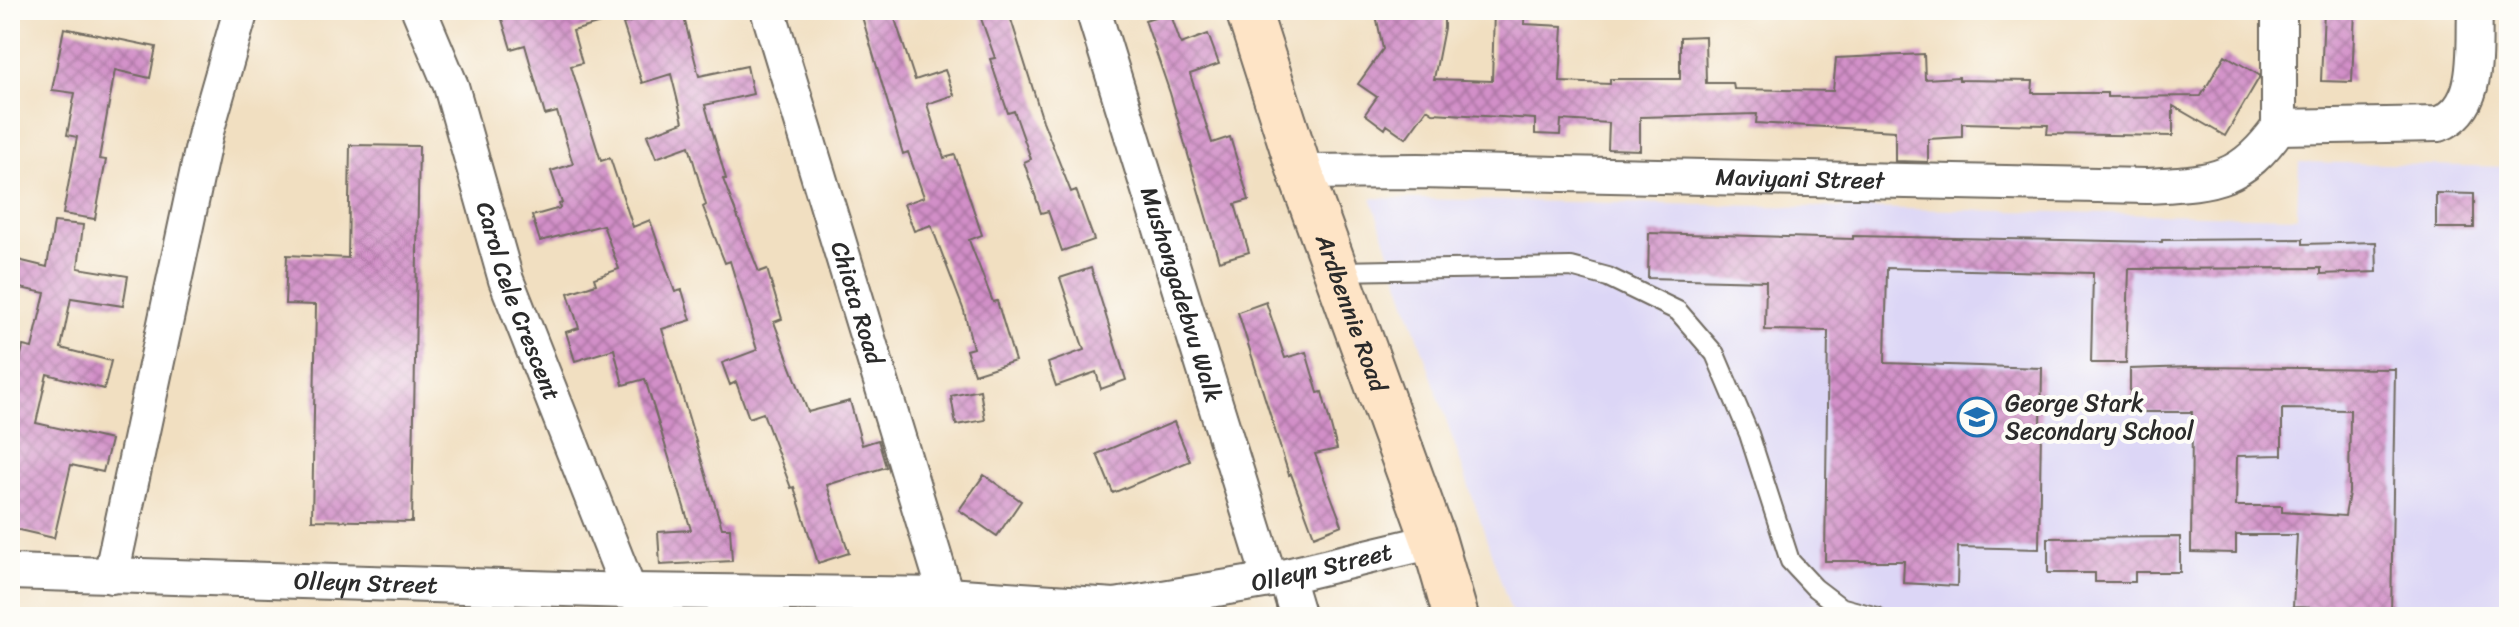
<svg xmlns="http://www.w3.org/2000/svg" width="2519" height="627" font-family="Sriracha,sans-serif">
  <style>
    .built { fill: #dcd6f6 }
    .building { fill: url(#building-cross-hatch); fill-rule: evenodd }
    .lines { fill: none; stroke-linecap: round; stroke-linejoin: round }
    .service-casing { stroke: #706a60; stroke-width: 22 }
    .minor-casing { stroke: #706a60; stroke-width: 38 }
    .secondary-casing { stroke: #706a60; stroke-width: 48 }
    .service { stroke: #fff; stroke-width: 18 }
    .minor { stroke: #fff; stroke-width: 34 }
    .secondary { stroke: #fee4c6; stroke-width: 44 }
    .labels { text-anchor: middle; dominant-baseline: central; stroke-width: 8; stroke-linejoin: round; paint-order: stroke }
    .street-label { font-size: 24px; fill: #2b2b2b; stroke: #fdfcf7 }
    .poi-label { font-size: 24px; fill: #2b2b2b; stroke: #fdfcf7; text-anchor: start }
  </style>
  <defs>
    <pattern id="building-cross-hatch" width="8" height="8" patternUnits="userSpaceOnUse" patternTransform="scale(2)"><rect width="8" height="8" fill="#d28fc8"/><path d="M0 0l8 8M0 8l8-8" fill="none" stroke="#ab75a3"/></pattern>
  </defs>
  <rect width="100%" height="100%" fill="#fdfcf7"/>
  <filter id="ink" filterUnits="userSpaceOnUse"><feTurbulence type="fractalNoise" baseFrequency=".0125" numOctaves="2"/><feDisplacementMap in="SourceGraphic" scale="16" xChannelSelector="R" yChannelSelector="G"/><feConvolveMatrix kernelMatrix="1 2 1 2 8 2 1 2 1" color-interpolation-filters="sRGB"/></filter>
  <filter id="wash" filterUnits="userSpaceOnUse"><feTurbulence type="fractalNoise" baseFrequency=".006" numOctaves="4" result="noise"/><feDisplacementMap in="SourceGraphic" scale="32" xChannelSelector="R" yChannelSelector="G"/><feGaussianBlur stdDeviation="1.8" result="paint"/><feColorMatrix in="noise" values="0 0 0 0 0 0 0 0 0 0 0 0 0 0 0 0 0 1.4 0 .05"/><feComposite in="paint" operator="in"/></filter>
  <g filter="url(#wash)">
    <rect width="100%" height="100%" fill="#f1dfc1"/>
    <path class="built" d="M2504 10H2509V113H2501Z
      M2299 162 2509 167V617H1513L1371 198 2297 217Z"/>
    <g id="blocks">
      <path class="building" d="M524 10H620L621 17 573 31 582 63 571 66 601 161 610 158 633 227 650 220 675 292 682 290 691 320 662 329 722 528H730L732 561 660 565 658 532 691 530 645 379 623 385 614 349 575 361 566 332 579 328 568 293 596 284 594 278 619 269 603 225 540 241 532 216 560 208 559 204 562 203 551 171 573 164 557 112 545 115 525 45 511 49 501 16Z
        M651 10H682L699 76 747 66 753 94 705 105 726 179H723L759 272 767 269 782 319 774 322 808 412 850 401 862 445 878 440 886 467 827 485 849 553 818 563 794 487 791 488 763 413 749 418 736 382 730 385 722 363 757 350 730 261 725 263 703 207 706 205 689 146 656 158 647 135 683 122 671 74 642 83 623 24 653 15Z
        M860 10H892L915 80 945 70 954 95 927 104 944 158 955 155 982 235 969 240 993 302 997 301 1015 361 974 374 966 350 973 348 964 311 931 225 914 231 904 204 924 197 908 152 903 154Z
        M978 10H1008L1043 121 1071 192 1076 190 1094 240 1062 251 1048 211 1041 213 1024 162 1031 159 1014 111 1008 113 990 59 995 58Z
        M1375 10H1444V28L1434 79 1492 81 1494 10H1525L1524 24 1563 26 1560 82 1610 84V79H1680V37L1705 36 1706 83H1733L1734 89 1833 91 1836 58 1924 54 1925 79 1959 77V80L2033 81 2032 93H2107V97L2201 96 2225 55 2259 75V78L2225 136 2173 106V136L2047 134 2048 125 1962 123V137L1928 139V162L1895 161V131L1756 123 1757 114 1640 117V150L1608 149 1609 123 1561 120 1560 135 1535 134V119L1433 113 1427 109 1406 138 1387 125 1385 129 1365 114 1377 97 1358 84 1383 49Z
        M2324 10H2355L2352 82 2321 81Z
        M1170 12 1181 44 1208 34 1219 64 1190 74 1212 143 1230 137 1249 200 1235 204 1249 252 1222 260 1219 261 1170 93 1145 20Z
        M64 28 156 47 150 78 115 70 99 159 106 160 95 219 63 214 77 137 67 135 75 93 52 90Z
        M350 145 419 146 412 522 312 520 316 305 285 304 287 255 348 258Z
        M2436 193 2474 194V228H2436Z
        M54 222 83 225 78 268 128 276 123 306 71 298 61 348 111 361 104 389 47 374 36 423 111 440 103 472 71 465 54 538 10 528V406L23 346 32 348 45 293 10 286V258L47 267Z
        M1649 233 1853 239V236L2162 242V240L2303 239V244L2376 242 2377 272 2321 274V268L2129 269 2126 363H2091L2093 273 1887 268 1885 363 2042 368 2039 549 1958 547 1957 586 1903 583 1904 561H1825L1828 331 1765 330 1766 281 1648 278Z
        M1091 268 1126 380 1101 389 1096 372 1056 386 1048 363 1084 350 1060 278Z
        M1266 302 1285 358 1306 352 1318 393 1322 392 1337 449 1315 454 1342 525 1314 536 1291 474 1289 475 1238 312Z
        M2192 367 2395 369 2391 617H2347V609L2293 607 2297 535H2236V553L2191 552 2192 412H2130V369ZM2282 409 2350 410 2349 493 2345 516 2282 512V506H2236L2237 456 2282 455Z
        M980 390 985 420 956 425 951 396Z
        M1174 422 1190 461 1113 493 1097 454Z
        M984 475 1021 501 997 536 959 510Z
        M2180 537V572H2135V582H2095V573H2048V538Z"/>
    </g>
  </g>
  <g filter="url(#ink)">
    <use href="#blocks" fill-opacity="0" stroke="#706a60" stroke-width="2"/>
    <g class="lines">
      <defs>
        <path id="service" d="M1337 271 1571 267 1608 277 1678 311 1715 354 1749 434 1790 561 1815 588 1840 607 1877 617"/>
        <g id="minor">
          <path id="s1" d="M419 10 451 86 506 280 629 591"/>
          <path id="s2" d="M768 10 946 595"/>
          <path id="s3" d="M1093 10 1270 580"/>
          <path d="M2279 10V127"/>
          <path d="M2279 127 2439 124C2482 108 2473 48 2475 10"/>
          <path id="s4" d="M1300 172 1418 171 2147 186C2211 182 2240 183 2279 127"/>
          <path id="s5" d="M10 572 629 591 946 595 1115 606 1270 580 1434 541"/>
          <path d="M111 576 206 132 241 10"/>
          <path d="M1286 577 1298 617"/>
        </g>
        <g id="secondary">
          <path id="s6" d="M1248 10 1300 172 1434 541 1456 617"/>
        </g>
      </defs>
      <use href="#service" class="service-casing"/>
      <use href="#minor" class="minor-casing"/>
      <use href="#secondary" class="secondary-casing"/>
      <use href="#service" class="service"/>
      <use href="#minor" class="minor"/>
      <use href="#secondary" class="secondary"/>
    </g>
  </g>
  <defs>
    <symbol id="school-ring" viewBox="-11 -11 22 22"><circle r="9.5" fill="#fdfcf7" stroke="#1f6fb2" stroke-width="1.5"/><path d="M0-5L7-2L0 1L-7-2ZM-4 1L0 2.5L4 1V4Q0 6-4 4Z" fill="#1f6fb2"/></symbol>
  </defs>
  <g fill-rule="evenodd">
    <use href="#school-ring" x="1955" y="395" width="44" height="44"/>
  </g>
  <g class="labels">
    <g class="street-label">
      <text stroke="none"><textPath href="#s4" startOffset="500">Maviyani Street</textPath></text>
      <text stroke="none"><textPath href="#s3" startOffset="298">Mushongadebvu Walk</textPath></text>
      <text stroke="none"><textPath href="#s1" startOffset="308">Carol Cele Crescent</textPath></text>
      <text stroke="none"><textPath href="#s2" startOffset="306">Chiota Road</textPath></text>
      <text stroke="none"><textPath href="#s6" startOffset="320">Ardbennie Road</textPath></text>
      <text stroke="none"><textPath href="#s5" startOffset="1316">Olleyn Street</textPath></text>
      <text stroke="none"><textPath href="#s5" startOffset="356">Olleyn Street</textPath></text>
    </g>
    <g class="poi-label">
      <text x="2005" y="403">George Stark<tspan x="2005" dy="28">Secondary School</tspan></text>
    </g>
  </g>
  <rect width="2519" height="627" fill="none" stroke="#fdfcf7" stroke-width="40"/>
</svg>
